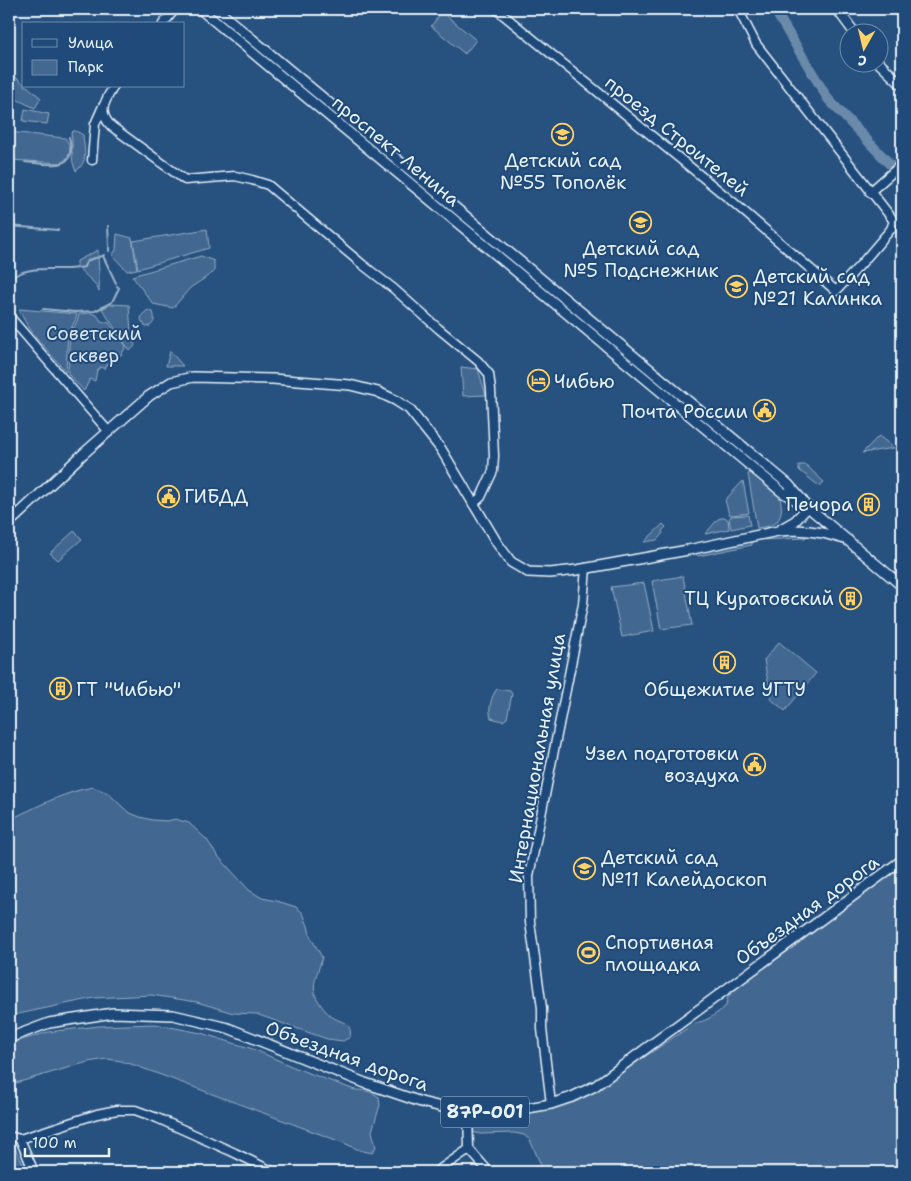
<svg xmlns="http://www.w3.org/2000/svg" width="911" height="1181" font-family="'Shantell Sans',sans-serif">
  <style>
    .green { fill: #436891; stroke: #96acc4 }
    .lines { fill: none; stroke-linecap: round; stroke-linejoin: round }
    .stream { stroke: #9db3c9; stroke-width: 2 }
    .river { stroke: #6b8aaa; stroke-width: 10 }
    .minor-casing { stroke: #e8f1f8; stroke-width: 11 }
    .major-casing { stroke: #e8f1f8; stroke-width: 12 }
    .minor { stroke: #1f4a7a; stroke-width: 8 }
    .major { stroke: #1f4a7a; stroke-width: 9 }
    .labels { text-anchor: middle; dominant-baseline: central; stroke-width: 4; stroke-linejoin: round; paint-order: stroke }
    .shield { fill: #1f4a7a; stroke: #acbfd2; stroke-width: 1 }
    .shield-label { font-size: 18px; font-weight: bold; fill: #e8f1f8 }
    .street-label { font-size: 19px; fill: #e8f1f8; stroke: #1f4a7a }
    .poi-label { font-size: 19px; fill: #e8f1f8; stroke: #1f4a7a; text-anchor: start }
    .park-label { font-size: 19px; fill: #d8e3ee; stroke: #1f4a7a }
  </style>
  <rect width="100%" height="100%" fill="#27517f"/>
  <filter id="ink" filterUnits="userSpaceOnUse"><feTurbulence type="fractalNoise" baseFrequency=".02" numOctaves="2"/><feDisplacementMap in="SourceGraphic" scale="10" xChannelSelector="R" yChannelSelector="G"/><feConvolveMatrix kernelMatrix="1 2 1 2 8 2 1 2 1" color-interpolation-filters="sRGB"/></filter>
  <g filter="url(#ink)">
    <path class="green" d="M442 12 476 40 465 54 431 26Z
      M230 25 284 70 282 73 228 28Z
      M9 71 24 84V86H27L41 98 35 108 12 97 9 93Z
      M25 109 49 114 47 124 23 121Z
      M73 131H76L83 135C84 149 89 162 76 171 69 158 74 146 71 133Z
      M9 132 65 138C73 149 71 156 61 163L9 160Z
      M472 227 570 308V310H568L470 229Z
      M207 229 209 248 138 269 133 241Z
      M117 234 132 238 137 269 127 271 112 255 116 250Z
      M98 250C98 264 100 277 99 291L95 284 77 267V261Z
      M201 256 214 261V272L190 288 173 308 153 304 132 276Z
      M111 304 129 305 131 333 135 346 130 351 102 309Z
      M19 309 77 314C76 322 71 326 69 334 66 346 67 359 66 372 52 355 26 329 19 309Z
      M148 310 153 312C155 318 155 322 150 326L146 327 141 320 142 315Z
      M90 313 97 315 101 321 109 323 126 346 122 354 109 363 104 369 101 367 97 370 95 381 90 379 84 391 68 374C69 362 68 349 70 337 72 328 78 323 79 314Z
      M586 321 699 414 697 417 584 324Z
      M170 351 183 366H166Z
      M461 367 478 369 486 395 463 396Z
      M879 436 894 448 862 453Z
      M799 465H806L824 482 819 486 799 470Z
      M750 472 778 494C783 502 783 519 774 524 769 527 762 527 757 528L748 474Z
      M743 481 749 513 732 515 729 514 725 500Z
      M748 515 750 525 731 529 729 519 731 516Z
      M725 517 728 520 729 529 705 534 718 519Z
      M663 524 666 527 662 531 663 533 657 540 644 542Z
      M74 531 82 539 58 560 50 553Z
      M794 534 807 535V536L805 538 759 540 761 538Z
      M752 541V545L698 556 696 554 697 552Z
      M683 576 692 625 661 629 652 581Z
      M644 583 654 631 622 637 611 587Z
      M779 642 816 673 785 711 771 699 764 660Z
      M497 689 510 691 512 694 507 718 503 721 491 718C488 710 491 696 497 689Z
      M93 787 108 793 128 812 140 817 152 820 167 821 175 819 189 823 207 840 217 855 249 890 262 898 277 901 296 907 303 913 308 926 311 938 322 957C320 969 312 980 315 993 317 1001 324 1010 331 1016 340 1023 353 1021 350 1037L343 1041 327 1039 256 1014 233 1013 197 1002 151 995 94 998 9 1016V820C36 807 64 792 93 787Z
      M902 864V1172H544L530 1140 524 1135 514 1133 480 1134 472 1132 471 1119 473 1117 528 1113 557 1106 600 1085 646 1056 695 1023C708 1021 716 1014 726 1006L727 999 731 993Z
      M155 1024 201 1033 253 1049 298 1069 355 1090C364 1090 371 1091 379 1097L380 1105 372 1131 376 1147 372 1153 359 1150 344 1143 134 1065 121 1061 107 1059 88 1062 9 1085V1044L48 1032 99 1026Z
      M9 1143 13 1144 27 1172H9Z"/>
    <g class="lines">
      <path class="stream" d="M25 162C48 164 79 173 69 137
        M9 226 58 230
        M108 226 109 246V251
        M103 256 116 283
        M14 276C37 263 60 273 84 267 87 256 97 260 104 255
        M43 309 75 312 95 311 112 302 119 288 117 286"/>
      <path class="river" d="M774 9 828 99 902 177"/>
      <defs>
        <path id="minor" d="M496 9 733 202 836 291 862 263 891 229 894 221 756 44 738 9
          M163 24 175 9
          M114 86C105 101 97 111 111 126L185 180 235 176 252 180 268 185 363 265 394 289 439 329 478 361 489 374 491 390 494 456 493 471 481 497 473 504
          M92 160 95 124 103 106
          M870 192 902 164
          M9 316 109 432
          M9 507 17 516
          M551 1104 542 1029V1008L530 922 529 876 583 604 586 568
          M9 1136 20 1139 97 1114 117 1110H135L157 1118 235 1153 274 1172
          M20 1139 34 1172
          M469 1149 489 1172
          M436 1172 469 1149 468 1112"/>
        <path id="major" d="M200 9 782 492 808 507 902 586
          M216 9 788 484 803 501
          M837 9 854 32
          M878 62 902 85
          M9 523 83 454 149 396 171 382 193 377 272 379 350 385 378 392 395 400 409 409 441 449 497 543 511 562 528 572 550 573 577 570 688 550 778 531 795 530 809 531 823 533 848 540
          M781 529 795 521 808 507
          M9 1038 49 1023 113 1013 173 1015 228 1028 365 1083 421 1102 462 1112H504L551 1104 572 1097 595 1086 902 860"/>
      </defs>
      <use href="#minor" class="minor-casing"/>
      <use href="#major" class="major-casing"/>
      <use href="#minor" class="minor"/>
      <use href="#major" class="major"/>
    </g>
  </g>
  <defs>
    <symbol id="school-ring" viewBox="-11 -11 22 22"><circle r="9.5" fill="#1f4a7a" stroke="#ffd166" stroke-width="1.5"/><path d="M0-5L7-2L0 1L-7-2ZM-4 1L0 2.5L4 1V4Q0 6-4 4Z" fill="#ffd166"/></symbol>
    <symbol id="hotel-ring" viewBox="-11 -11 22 22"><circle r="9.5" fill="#1f4a7a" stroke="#ffd166" stroke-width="1.5"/><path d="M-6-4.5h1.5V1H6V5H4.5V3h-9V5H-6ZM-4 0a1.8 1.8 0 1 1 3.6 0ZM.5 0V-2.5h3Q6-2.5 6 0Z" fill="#ffd166"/></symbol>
    <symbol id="civic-ring" viewBox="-11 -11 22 22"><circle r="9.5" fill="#1f4a7a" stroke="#ffd166" stroke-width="1.5"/><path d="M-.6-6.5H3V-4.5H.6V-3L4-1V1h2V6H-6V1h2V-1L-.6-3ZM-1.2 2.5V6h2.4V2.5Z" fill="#ffd166"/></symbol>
    <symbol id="building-ring" viewBox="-11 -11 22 22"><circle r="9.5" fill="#1f4a7a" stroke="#ffd166" stroke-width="1.5"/><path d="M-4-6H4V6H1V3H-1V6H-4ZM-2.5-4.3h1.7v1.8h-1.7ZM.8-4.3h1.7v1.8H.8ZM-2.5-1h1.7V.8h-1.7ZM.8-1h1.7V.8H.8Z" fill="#ffd166"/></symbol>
    <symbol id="stadium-ring" viewBox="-11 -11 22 22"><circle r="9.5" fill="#1f4a7a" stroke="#ffd166" stroke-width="1.5"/><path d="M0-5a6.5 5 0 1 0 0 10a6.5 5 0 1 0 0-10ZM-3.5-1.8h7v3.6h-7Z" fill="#ffd166"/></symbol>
  </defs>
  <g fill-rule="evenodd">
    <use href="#school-ring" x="550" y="122" width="25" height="25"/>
    <use href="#school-ring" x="628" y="210" width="25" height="25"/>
    <use href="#school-ring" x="724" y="274" width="25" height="25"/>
    <use href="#hotel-ring" x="526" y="368" width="25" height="25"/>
    <use href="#civic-ring" x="752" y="398" width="25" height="25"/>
    <use href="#civic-ring" x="156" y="484" width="25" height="25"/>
    <use href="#building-ring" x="856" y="492" width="25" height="25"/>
    <use href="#building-ring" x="838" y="586" width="25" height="25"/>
    <use href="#building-ring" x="712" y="650" width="25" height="25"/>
    <use href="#building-ring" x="48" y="676" width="25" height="25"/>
    <use href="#civic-ring" x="742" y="752" width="25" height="25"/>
    <use href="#school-ring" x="572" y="856" width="25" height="25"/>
    <use href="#stadium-ring" x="576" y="940" width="25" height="25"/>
  </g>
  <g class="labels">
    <rect class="shield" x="441" y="1096.5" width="88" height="31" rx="4"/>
    <g class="shield-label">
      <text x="485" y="1112">87Р-001</text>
    </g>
    <g class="street-label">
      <text transform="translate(677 136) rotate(39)">проезд Строителей</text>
      <text transform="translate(396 151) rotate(40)">проспект Ленина</text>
      <text transform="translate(537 758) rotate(-80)">Интернациональная улица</text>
      <text transform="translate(807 910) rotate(-36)">Объездная дорога</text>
      <text transform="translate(347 1056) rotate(20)">Объездная дорога</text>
    </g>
    <g class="poi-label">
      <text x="563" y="160" text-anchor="middle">Детский сад<tspan x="563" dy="22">№55 Тополёк</tspan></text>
      <text x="641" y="248" text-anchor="middle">Детский сад<tspan x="641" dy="22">№5 Подснежник</tspan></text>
      <text x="753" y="276">Детский сад<tspan x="753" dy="22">№21 Калинка</tspan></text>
      <text x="554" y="381">Чибью</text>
      <text x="748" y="411" text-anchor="end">Почта России</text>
      <text x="184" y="496">ГИБДД</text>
      <text x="853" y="504" text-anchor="end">Печора</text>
      <text x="834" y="598" text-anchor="end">ТЦ Куратовский</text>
      <text x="76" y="689">ГТ "Чибью"</text>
      <text x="725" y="689" text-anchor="middle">Общежитие УГТУ</text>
      <text x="739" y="753" text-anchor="end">Узел подготовки<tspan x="739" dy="22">воздуха</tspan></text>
      <text x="601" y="857">Детский сад<tspan x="601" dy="22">№11 Калейдоскоп</tspan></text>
      <text x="605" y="942">Спортивная<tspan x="605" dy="22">площадка</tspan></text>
    </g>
    <g class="park-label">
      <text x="94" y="333">Советский<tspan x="94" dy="22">сквер</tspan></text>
    </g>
  </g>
  <rect width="911" height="1181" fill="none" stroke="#1f4a7a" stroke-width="30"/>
  <rect x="15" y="15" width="881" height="1151" fill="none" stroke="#e8f1f8" stroke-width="2" filter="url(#ink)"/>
  <rect x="22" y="22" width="162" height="65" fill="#1f4a7a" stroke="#6f8dac"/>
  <rect x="32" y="39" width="25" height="8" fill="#1f4a7a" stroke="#6f8dac"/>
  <text x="68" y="48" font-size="15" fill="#e8f1f8">Улица</text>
  <rect x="32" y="60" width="25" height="15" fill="#436891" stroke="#6f8dac"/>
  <text x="68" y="72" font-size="15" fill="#e8f1f8">Парк</text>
  <g transform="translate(864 48) rotate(188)"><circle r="24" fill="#1f4a7a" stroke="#6f8dac"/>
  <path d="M0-4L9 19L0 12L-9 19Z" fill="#ffd166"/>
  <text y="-8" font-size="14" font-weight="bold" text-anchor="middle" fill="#e8f1f8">С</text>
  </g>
  <path d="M25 1148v8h84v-8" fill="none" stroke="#e8f1f8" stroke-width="2.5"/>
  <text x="32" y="1148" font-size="15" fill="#e8f1f8" stroke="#1f4a7a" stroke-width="4" paint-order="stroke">100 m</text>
</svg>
